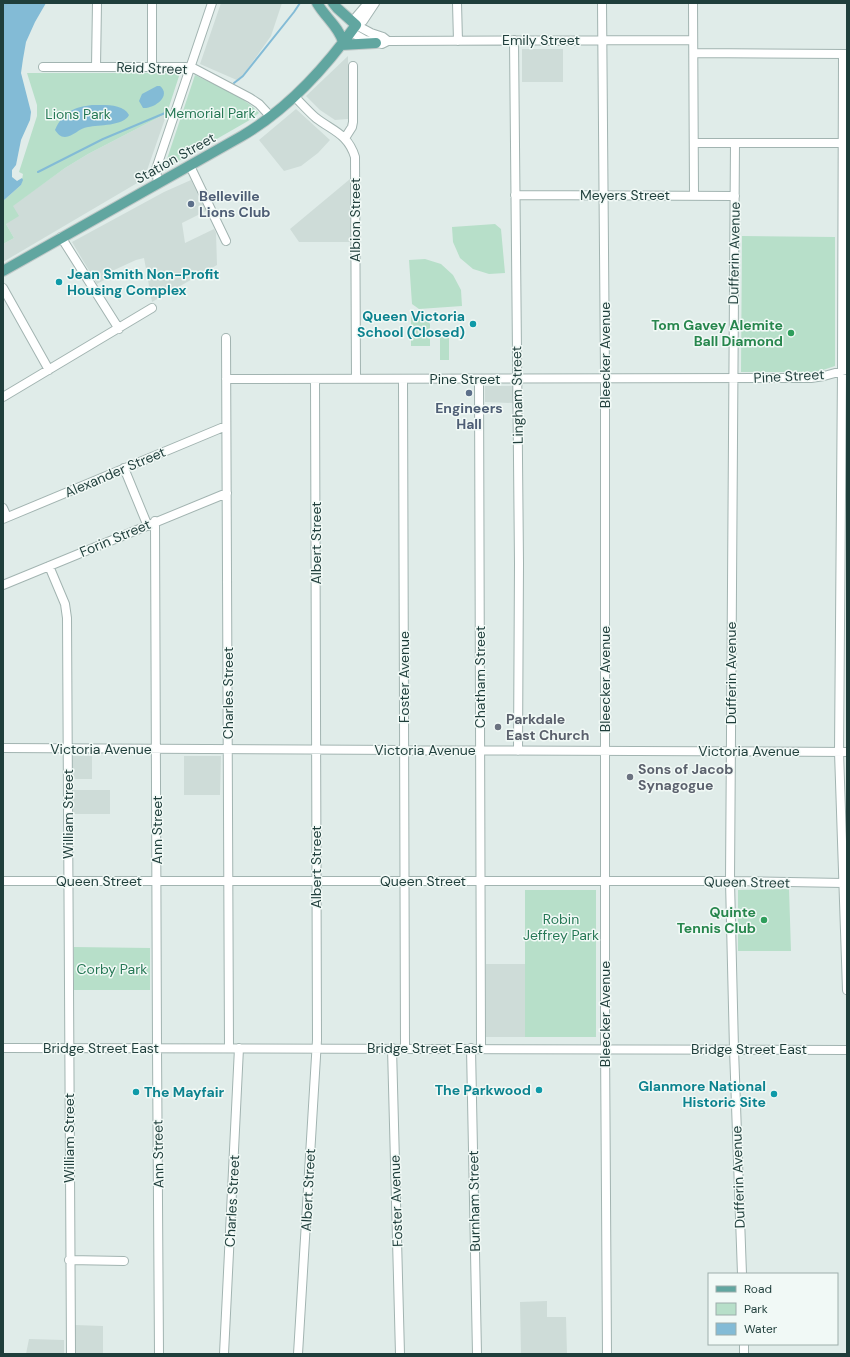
<svg xmlns="http://www.w3.org/2000/svg" width="850" height="1357" font-family="'DM Sans',sans-serif">
  <style>
    .built { fill: #cedcd8 }
    .green { fill: #b7dfc9 }
    .water { fill: #83bbd6 }
    .lines { fill: none; stroke-linecap: round; stroke-linejoin: round }
    .stream { stroke: #83bbd6; stroke-width: 2 }
    .minor-casing { stroke: #a2b4b1; stroke-width: 10 }
    .major-casing { stroke: #c0c9c8; stroke-width: 12 }
    .minor { stroke: #fff; stroke-width: 8 }
    .major { stroke: #61a6a0; stroke-width: 10 }
    .service-dot { fill: #5c6f8a; stroke: #f1f9f6; stroke-width: 1.5 }
    .culture-dot { fill: #0f9aa8; stroke: #f1f9f6; stroke-width: 1.5 }
    .leisure-dot { fill: #2e9e5b; stroke: #f1f9f6; stroke-width: 1.5 }
    .worship-dot { fill: #6b7280; stroke: #f1f9f6; stroke-width: 1.5 }
    .labels { text-anchor: middle; dominant-baseline: central; stroke-width: 3; stroke-linejoin: round; paint-order: stroke }
    .street-label { font-size: 14px; fill: #1f3e3b; stroke: #f1f9f6 }
    .park-label { font-size: 14px; fill: #267855; stroke: #f1f9f6 }
    .service-label { font-size: 14px; font-weight: bold; fill: #4e5e75; stroke: #f1f9f6; text-anchor: start }
    .culture-label { font-size: 14px; font-weight: bold; fill: #0d838f; stroke: #f1f9f6; text-anchor: end }
    .leisure-label { font-size: 14px; font-weight: bold; fill: #27864d; stroke: #f1f9f6; text-anchor: end }
    .worship-label { font-size: 14px; font-weight: bold; fill: #5b616d; stroke: #f1f9f6; text-anchor: start }
  </style>
  <rect width="100%" height="100%" fill="#e0ece9"/>
  <path class="built" d="M221 3H282L271 36 239 81 200 64Z
    M522 49H563V82H522Z
    M348 56V119L335 120 320 110 306 96Z
    M296 109 330 140 318 153 301 166 284 171 259 140Z
    M167 113 144 179 3 262V244L14 238 6 224 12 206 65 168 88 154Z
    M350 179V242H299L290 229Z
    M191 180 206 211 182 223 185 243 214 229 216 233 217 265 152 302 144 258 136 260 112 271 113 275 97 284 72 242 164 192Z
    M485 386H513V403L485 402Z
    M72 756H92V779H72Z
    M184 756H221L220 795H184Z
    M72 790H110V814H72Z
    M486 964H525V1037H486Z
    M547 1301V1317H566L567 1354H521L520 1302Z
    M75 1325 103 1326V1354H76Z
    M29 1339 64 1340V1354H26Z"/>
  <path class="green" d="M27 73H180L167 113 88 154 65 168 13 206 19 216 6 224 14 238 3 244V201L21 185 23 174 19 172 37 116V105Z
    M195 75C216 86 243 95 259 113L248 121 168 167 165 165Z
    M495 224 501 229 505 273 489 274 473 269 460 258 453 242 452 227Z
    M742 236 835 237V366L817 372H741Z
    M425 259 441 264 453 275 461 290 462 306 419 309 412 304 409 260Z
    M411 315H424L430 324V346H411Z
    M440 335H449V360H440Z
    M789 889 791 951H738V890Z
    M525 890H596V1037H525Z
    M74 947 150 948V990H74Z"/>
  <path class="water" d="M3 3H46L35 22 26 42 23 59 21 73 31 112 30 120 21 140 16 165 12 170V177L17 181 22 178 23 180 21 185 3 201Z
    M157 86H160C172 96 154 109 143 108L139 101 142 94Z
    M92 105C103 105 123 103 129 115 124 126 98 125 88 127 79 128 73 137 65 137 60 137 58 134 55 130 63 112 74 107 92 105Z"/>
  <g class="lines">
    <path class="stream" d="M234 83 243 76 294 12 300 3
      M38 172 103 139 165 113"/>
    <defs>
      <path id="minor" d="M152 3V67
        M457 3 458 41
        M602 3 605 374V1041L607 1354
        M693 3 694 195
        M356 25 371 33 383 37 388 41
        M356 25 363 21 375 3
        M356 25V17L368 3
        M351 32 365 40 382 44 388 41 693 40
        M514 40 519 563 518 751
        M694 53 847 54
        M843 55 842 371 839 752 847 990
        M43 67H185L195 69 250 98 259 104 271 117
        M96 67 97 3
        M294 96C301 103 308 111 316 118 333 131 348 134 355 157L356 379
        M345 138 352 127 353 122V66
        M694 143H847
        M735 143 730 881 734 1049 742 1274
        M190 166 226 241
        M158 183 156 169 212 3
        M515 195 735 196
        M61 237 119 329
        M3 288 49 370
        M226 338 229 1048
        M226 379 811 378 824 376 846 370
        M403 379 405 1048
        M479 379 481 1048
        M3 397 152 308
        M124 468 147 524
        M3 508 7 517
        M3 519 226 426
        M155 521 157 1048 159 1354
        M49 566 65 604 67 618 71 1354
        M3 585 227 493
        M3 748 847 752
        M3 881H730L843 883
        M3 1048 847 1050
        M392 1048 400 1354
        M471 1048 477 1354
        M69 1260 124 1261
        M744 1344V1354
        M224 1354 239 1048
        M298 1354 317 1040 315 379"/>
      <path id="major" d="M317 3C325 17 339 27 343 42
        M341 45 376 43
        M3 271 242 136C288 109 326 67 356 25L337 8 333 3"/>
    </defs>
    <use href="#minor" class="minor-casing"/>
    <use href="#major" class="major-casing"/>
    <use href="#minor" class="minor"/>
    <use href="#major" class="major"/>
  </g>
  <g class="service-dot">
    <circle cx="191" cy="204" r="4"/>
    <circle cx="469" cy="393" r="4"/>
  </g>
  <g class="culture-dot">
    <circle cx="59" cy="282" r="4"/>
    <circle cx="473" cy="324" r="4"/>
    <circle cx="539" cy="1090" r="4"/>
    <circle cx="136" cy="1092" r="4"/>
    <circle cx="774" cy="1094" r="4"/>
  </g>
  <g class="leisure-dot">
    <circle cx="791" cy="333" r="4"/>
    <circle cx="764" cy="920" r="4"/>
  </g>
  <g class="worship-dot">
    <circle cx="498" cy="727" r="4"/>
    <circle cx="630" cy="777" r="4"/>
  </g>
  <g class="labels">
    <g class="street-label">
      <text x="541" y="40">Emily Street</text>
      <text transform="translate(152 68) rotate(2)">Reid Street</text>
      <text transform="translate(175 158) rotate(-29)">Station Street</text>
      <text x="625" y="195">Meyers Street</text>
      <text transform="translate(355 220) rotate(-90)">Albion Street</text>
      <text transform="translate(734 253) rotate(-89)">Dufferin Avenue</text>
      <text transform="translate(605 355) rotate(-90)">Bleecker Avenue</text>
      <text transform="translate(789 376) rotate(-3)">Pine Street</text>
      <text x="465" y="379">Pine Street</text>
      <text transform="translate(517 395) rotate(-91)">Lingham Street</text>
      <text transform="translate(115 472) rotate(-23)">Alexander Street</text>
      <text transform="translate(115 538) rotate(-23)">Forin Street</text>
      <text transform="translate(316 543) rotate(-90)">Albert Street</text>
      <text transform="translate(731 673) rotate(-90)">Dufferin Avenue</text>
      <text transform="translate(404 677) rotate(-90)">Foster Avenue</text>
      <text transform="translate(480 677) rotate(-90)">Chatham Street</text>
      <text transform="translate(605 679) rotate(-90)">Bleecker Avenue</text>
      <text transform="translate(228 693) rotate(-90)">Charles Street</text>
      <text x="101" y="749">Victoria Avenue</text>
      <text x="425" y="750">Victoria Avenue</text>
      <text x="749" y="751">Victoria Avenue</text>
      <text transform="translate(68 814) rotate(-90)">William Street</text>
      <text transform="translate(157 830) rotate(-90)">Ann Street</text>
      <text transform="translate(316 867) rotate(-90)">Albert Street</text>
      <text x="99" y="881">Queen Street</text>
      <text x="423" y="881">Queen Street</text>
      <text transform="translate(747 882) rotate(1)">Queen Street</text>
      <text transform="translate(605 1014) rotate(-90)">Bleecker Avenue</text>
      <text x="101" y="1048">Bridge Street East</text>
      <text x="425" y="1048">Bridge Street East</text>
      <text x="749" y="1049">Bridge Street East</text>
      <text transform="translate(69 1138) rotate(-90)">William Street</text>
      <text transform="translate(158 1154) rotate(-91)">Ann Street</text>
      <text transform="translate(738 1177) rotate(-92)">Dufferin Avenue</text>
      <text transform="translate(308 1190) rotate(-87)">Albert Street</text>
      <text transform="translate(232 1201) rotate(-87)">Charles Street</text>
      <text transform="translate(396 1201) rotate(-92)">Foster Avenue</text>
      <text transform="translate(474 1201) rotate(-91)">Burnham Street</text>
    </g>
    <g class="park-label">
      <text x="210" y="113">Memorial Park</text>
      <text x="78" y="114">Lions Park</text>
      <text x="561" y="919">Robin<tspan x="561" dy="16">Jeffrey Park</tspan></text>
      <text x="112" y="969">Corby Park</text>
    </g>
    <g class="service-label">
      <text x="199" y="196">Belleville<tspan x="199" dy="16">Lions Club</tspan></text>
      <text x="469" y="408" text-anchor="middle">Engineers<tspan x="469" dy="16">Hall</tspan></text>
    </g>
    <g class="culture-label">
      <text x="67" y="274" text-anchor="start">Jean Smith Non-Profit<tspan x="67" dy="16">Housing Complex</tspan></text>
      <text x="465" y="316">Queen Victoria<tspan x="465" dy="16">School (Closed)</tspan></text>
      <text x="766" y="1086">Glanmore National<tspan x="766" dy="16">Historic Site</tspan></text>
      <text x="531" y="1090">The Parkwood</text>
      <text x="144" y="1092" text-anchor="start">The Mayfair</text>
    </g>
    <g class="leisure-label">
      <text x="783" y="325">Tom Gavey Alemite<tspan x="783" dy="16">Ball Diamond</tspan></text>
      <text x="756" y="912">Quinte<tspan x="756" dy="16">Tennis Club</tspan></text>
    </g>
    <g class="worship-label">
      <text x="506" y="719">Parkdale<tspan x="506" dy="16">East Church</tspan></text>
      <text x="638" y="769">Sons of Jacob<tspan x="638" dy="16">Synagogue</tspan></text>
    </g>
  </g>
  <rect width="850" height="1357" fill="none" stroke="#1f3e3b" stroke-width="8"/>
  <rect x="708" y="1273" width="130" height="72" fill="#f1f9f6" stroke="#9daeab"/>
  <rect x="716" y="1286" width="20" height="6" fill="#61a6a0" stroke="#9daeab"/>
  <text x="744" y="1293" font-size="12" fill="#1f3e3b">Road</text>
  <rect x="716" y="1303" width="20" height="12" fill="#b7dfc9" stroke="#9daeab"/>
  <text x="744" y="1313" font-size="12" fill="#1f3e3b">Park</text>
  <rect x="716" y="1323" width="20" height="12" fill="#83bbd6" stroke="#9daeab"/>
  <text x="744" y="1333" font-size="12" fill="#1f3e3b">Water</text>
</svg>
